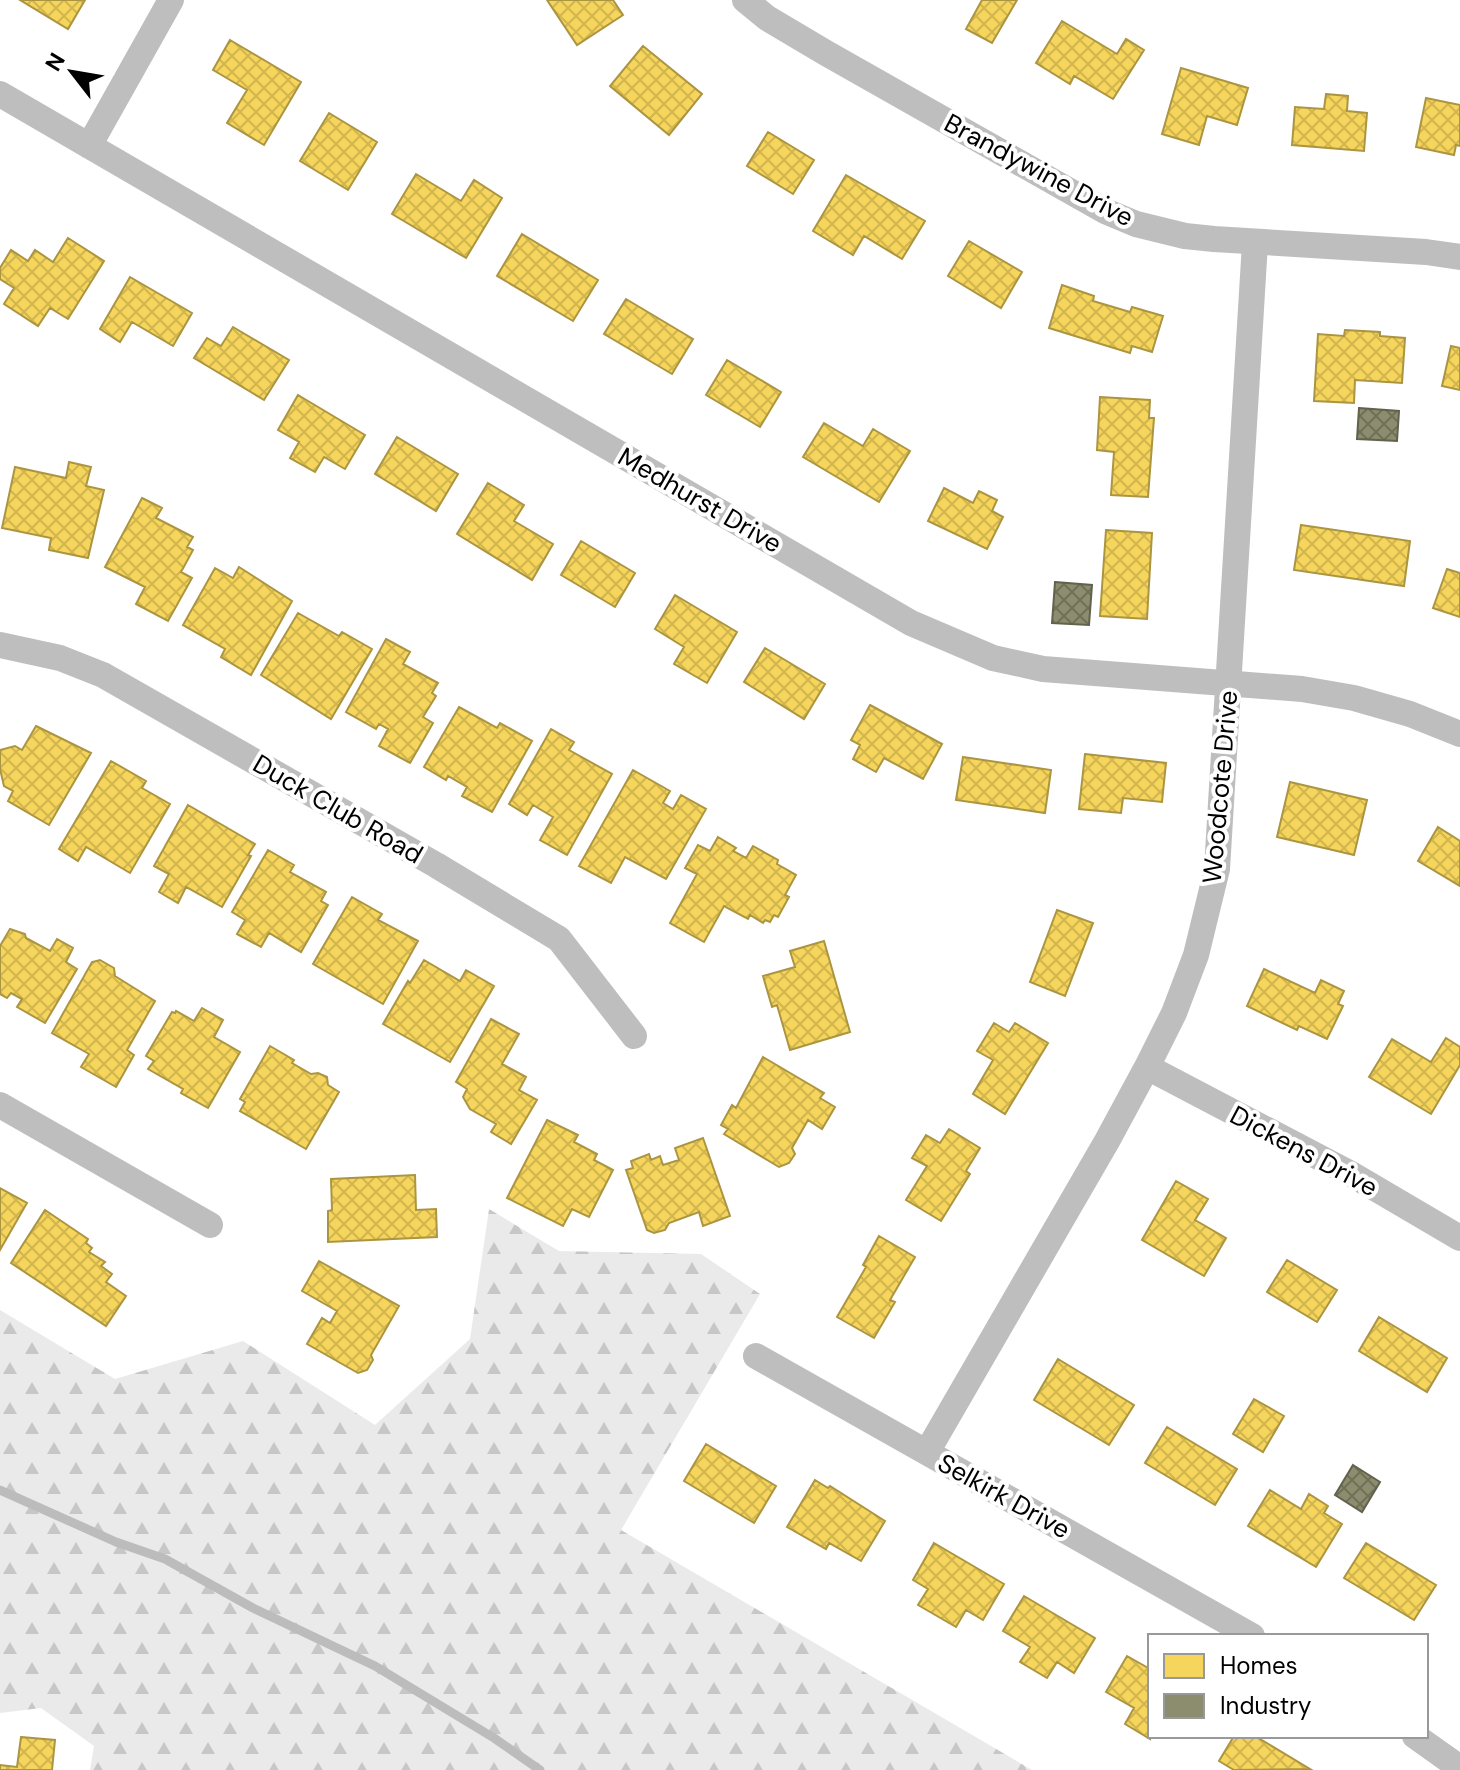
<svg xmlns="http://www.w3.org/2000/svg" width="1460" height="1770" font-family="'DM Sans',sans-serif">
  <style>
    .forest { fill: url(#forest-firs) }
    .homes { fill: url(#homes-cross-hatch); stroke: #ac9540; stroke-width: 2 }
    .industry { fill: url(#industry-cross-hatch); stroke: #62624d; stroke-width: 2 }
    .lines { fill: none; stroke-linecap: round; stroke-linejoin: round }
    .stream { stroke: #bcbcbc; stroke-width: 9 }
    .street { stroke: #bebebe; stroke-width: 26 }
    .labels { text-anchor: middle; dominant-baseline: central; stroke-width: 8; stroke-linejoin: round; paint-order: stroke }
    .street-label { font-size: 26px; fill: #000; stroke: #fff }
  </style>
  <defs>
    <pattern id="forest-firs" width="22" height="20" patternUnits="userSpaceOnUse" patternTransform="scale(2)"><rect width="22" height="20" fill="#eaeaea"/><path d="M5 1l3.5 6h-7zM16 11l3.5 6h-7z" fill="#c7c7c7"/></pattern>
    <pattern id="homes-cross-hatch" width="8" height="8" patternUnits="userSpaceOnUse" patternTransform="scale(2)"><rect width="8" height="8" fill="#f6d55c"/><path d="M0 0l8 8M0 8l8-8" fill="none" stroke="#d1b54e"/></pattern>
    <pattern id="industry-cross-hatch" width="8" height="8" patternUnits="userSpaceOnUse" patternTransform="scale(2)"><rect width="8" height="8" fill="#8c8c6e"/><path d="M0 0l8 8M0 8l8-8" fill="none" stroke="#707058"/></pattern>
  </defs>
  <rect width="100%" height="100%" fill="#fff"/>
  <path class="forest" d="M489 1209 559 1251 701 1254 760 1294 621 1530 1032 1770H90L94 1746 41 1708 0 1713V1310L115 1379 243 1341 375 1425 470 1339Z"/>
  <path class="homes" d="M20 0H85L68 29Z
    M547 0H613L623 15 577 45Z
    M982 0H1017L992 43 966 29Z
    M1062 21 1117 54 1126 39 1144 50 1113 99 1074 76 1070 84 1036 63Z
    M230 40 301 82 264 145 227 123 247 90 213 70Z
    M643 46 702 94 669 135 610 86Z
    M1181 68 1248 88 1237 125 1207 116 1199 145 1162 134Z
    M1326 94 1348 96 1347 111 1367 113 1364 151 1292 145 1295 107 1324 109Z
    M1426 98 1460 105V146L1456 145 1454 155 1416 147Z
    M329 113 377 142 348 190 300 161Z
    M768 132 814 160 793 194 747 166Z
    M416 174 461 201 474 180 502 198 466 258 392 214Z
    M846 175 925 221 902 259 864 236 853 255 813 231Z
    M522 234 598 280 573 321 497 276Z
    M68 238 104 261 68 319 50 308 38 326 4 304 14 288 0 279V268L11 250 28 261 35 250 53 262Z
    M969 241 1022 272 1001 308 948 276Z
    M130 277 192 313 173 346 132 322 120 342 100 329Z
    M1062 285 1094 296 1093 301 1130 312 1132 307 1163 316 1152 352 1132 346 1130 353 1049 328Z
    M626 299 693 339 672 374 604 334Z
    M233 327 289 360 264 400 194 358 207 338 221 346Z
    M1345 330 1380 332V336L1405 338 1402 383 1355 380 1354 403 1314 401 1318 334 1344 336Z
    M1451 346 1460 348V390L1442 386Z
    M727 360 781 392 760 427 706 395Z
    M298 395 365 435 345 469 324 457 315 472 290 458 299 442 278 430Z
    M1100 397 1150 400 1149 418H1154L1148 497 1111 495 1114 452 1097 450Z
    M824 423 863 446 873 429 910 451 879 502 803 457Z
    M397 437 458 474 436 511 375 474Z
    M69 462 91 467 86 486 104 490 88 558 49 550 51 538 2 528 15 467 66 478Z
    M488 483 524 505 514 521 553 544 532 580 457 534Z
    M944 488 973 503 979 491 997 500 992 511 1003 517 987 549 928 521Z
    M142 498 162 508 156 518 193 537 187 547 193 550 181 572 192 578 168 621 136 604 145 587 105 567Z
    M1301 525 1410 541 1404 586 1294 570Z
    M1106 530 1152 533 1147 619 1100 616Z
    M581 541 635 573 615 607 561 575Z
    M239 567 292 601 251 675 221 657 225 649 183 625 215 568 233 578Z
    M1447 569 1460 573V617L1433 608Z
    M675 595 737 632 707 683 674 664 684 647 655 629Z
    M298 613 339 636 342 632 372 649 331 719 261 675Z
    M386 639 410 652 403 664 438 683 432 693 436 696 423 717 433 723 410 763 379 746 388 729 379 724 376 729 346 712Z
    M765 648 825 684 804 719 744 682Z
    M870 705 942 744 923 779 884 758 876 772 853 759 860 745 851 740Z
    M459 707 497 728 500 723 532 741 492 812 462 796 467 787 448 776 446 780 424 767Z
    M36 726 91 753 49 825 8 801 13 791 4 786 0 769V750L15 746 22 750Z
    M551 729 574 742 569 750 612 774 567 855 540 840 553 817 533 805 527 815 509 804Z
    M1085 754 1166 763 1162 802 1123 798 1121 813 1079 809Z
    M963 757 1051 770 1045 813 956 800Z
    M111 761 146 781 142 788 170 804 130 873 86 847 78 861 59 849Z
    M633 770 670 791 663 803 673 809 681 795 706 809 666 879 625 857 611 883 579 866Z
    M1290 782 1367 800 1354 855 1277 837Z
    M188 805 255 844 248 855 251 856 222 907 186 887 178 903 159 892 169 874 154 866Z
    M1438 827 1460 841V886L1418 861Z
    M718 837 736 848 733 851 746 858 753 846 778 860 777 864 796 875 785 895 789 897 778 917 774 915 770 922 765 920 763 923 750 915 748 919 724 906 704 942 670 923 697 874 685 868 698 845 710 851Z
    M268 850 294 865 290 872 326 892 321 901 328 905 301 952 269 933 261 947 237 934 245 920 232 912Z
    M352 897 382 914 378 920 418 941 383 1004 313 964Z
    M1057 910 1093 923 1065 996 1030 982Z
    M10 929 25 934 26 938 50 951 57 939 73 948 66 962 77 969 45 1023 17 1007 22 999 11 993 7 998 0 994V946Z
    M824 941 850 1032 790 1050 777 1005 772 1007 763 976 795 967 790 951Z
    M100 960 114 968 115 976 155 1001 127 1050 134 1055 116 1087 81 1067 89 1054 52 1033 92 962Z
    M424 960 460 981 466 970 494 986 450 1062 383 1024 408 981 410 983Z
    M1264 969 1315 993 1321 980 1344 991 1338 1004 1343 1006 1327 1039 1299 1026 1297 1030 1247 1006Z
    M202 1008 223 1020 214 1037 240 1052 208 1108 181 1093 183 1089 148 1069 154 1061 146 1056 172 1012 175 1013 176 1011 194 1021Z
    M491 1019 519 1034 502 1064 526 1077 519 1090 537 1100 511 1144 491 1132 496 1124 470 1109 463 1097 467 1089 456 1082Z
    M994 1023 1009 1032 1015 1023 1048 1043 1005 1114 973 1094 993 1060 977 1051Z
    M1446 1038 1460 1047V1065L1431 1114 1369 1077 1392 1039 1431 1062Z
    M270 1046 294 1060 292 1063 311 1074 318 1073 327 1077 328 1085 339 1092 306 1149 240 1111 245 1102 240 1099Z
    M763 1057 824 1093 820 1098 835 1107 822 1129 808 1120 792 1148 795 1154 789 1163 779 1167 724 1134 728 1129 721 1125 732 1105 736 1108Z
    M547 1120 578 1135 574 1142 597 1154 594 1160 613 1170 589 1217 572 1209 563 1226 507 1198Z
    M949 1129 980 1148 966 1171 970 1174 941 1221 906 1200 927 1166 912 1158 926 1135 940 1143Z
    M703 1138 730 1216 703 1226 699 1212 669 1223 665 1230 654 1233 647 1230 626 1170 633 1168 631 1161 649 1154 651 1160 660 1156 663 1165 679 1160 675 1148Z
    M415 1175 416 1210 436 1209 437 1237 328 1242V1211L332 1210 331 1179Z
    M1176 1181 1208 1199 1195 1220 1226 1238 1204 1276 1142 1240Z
    M0 1188 27 1203 0 1250Z
    M45 1210 88 1239 86 1243 92 1248 89 1252 105 1262 101 1266 112 1274 106 1282 126 1296 106 1326 11 1263Z
    M879 1236 915 1257 890 1300 895 1302 874 1338 837 1317 866 1267 863 1265Z
    M1287 1260 1337 1290 1317 1322 1267 1292Z
    M319 1261 399 1306 371 1355 373 1360 367 1370 358 1373 307 1344 322 1318 330 1323 337 1311 302 1291Z
    M1379 1317 1447 1358 1427 1392 1359 1351Z
    M1058 1359 1134 1405 1109 1445 1034 1400Z
    M1254 1399 1284 1416 1263 1452 1233 1434Z
    M1167 1427 1237 1469 1215 1505 1145 1463Z
    M706 1444 776 1486 754 1523 684 1481Z
    M815 1480 828 1488 830 1486 885 1521 861 1561 829 1543 826 1549 787 1527Z
    M1270 1490 1301 1509 1309 1494 1328 1506 1324 1513 1342 1524 1316 1567 1248 1526Z
    M934 1543 1004 1584 983 1620 966 1610 956 1627 918 1605 928 1589 913 1580Z
    M1366 1543 1436 1585 1414 1620 1344 1578Z
    M1024 1596 1095 1638 1074 1673 1057 1662 1047 1678 1020 1662 1030 1647 1003 1631Z
    M1127 1656 1150 1669V1739L1125 1724 1134 1708 1106 1692Z
    M1234 1736H1255L1310 1769 1234 1770 1219 1761Z
    M21 1737 55 1740 52 1770H0V1765L17 1767Z"/>
  <path class="industry" d="M1359 408 1399 411 1397 441 1357 439Z
    M1055 582 1092 585 1089 625 1052 623Z
    M1353 1465 1380 1482 1362 1512 1335 1495Z"/>
  <g class="lines">
    <path class="stream" d="M0 1490 116 1542 165 1559 253 1608 375 1666 494 1738 540 1770"/>
    <path class="street" d="M745 0 767 18 826 53 1105 211 1136 224 1185 236 1214 239 1426 252 1460 257
      M0 94 911 623 993 658 1043 669 1302 689 1354 698 1410 714 1460 734
      M89 146 171 0
      M0 645 60 658 103 675 436 865 559 939 634 1036
      M1147 1067 1351 1174 1460 1238
      M0 1105 210 1225
      M756 1356 1252 1636
      M927 1452 1107 1141 1147 1067 1174 1013 1196 955 1217 869 1255 243
      M1415 1736 1460 1768"/>
  </g>
  <g class="labels">
    <g class="street-label">
      <text transform="translate(1039 170) rotate(28)">Brandywine Drive</text>
      <text transform="translate(700 500) rotate(30)">Medhurst Drive</text>
      <text transform="translate(1220 787) rotate(-85)">Woodcote Drive</text>
      <text transform="translate(338 809) rotate(30)">Duck Club Road</text>
      <text transform="translate(1304 1151) rotate(28)">Dickens Drive</text>
      <text transform="translate(1004 1496) rotate(29)">Selkirk Drive</text>
    </g>
  </g>
  <rect x="1148" y="1634" width="280" height="104" fill="#ffffff" stroke="#999999" stroke-width="2"/>
  <rect x="1164" y="1654" width="40" height="24" fill="#f6d55c" stroke="#999999" stroke-width="2"/>
  <text x="1220" y="1674" font-size="24" fill="#000000">Homes</text>
  <rect x="1164" y="1694" width="40" height="24" fill="#8c8c6e" stroke="#999999" stroke-width="2"/>
  <text x="1220" y="1714" font-size="24" fill="#000000">Industry</text>
  <g transform="translate(72 72) rotate(301)" stroke="#ffffff" stroke-width="6" paint-order="stroke">
  <path d="M0-6L14 30L0 20L-14 30Z" fill="#000000"/>
  <text y="-12" font-size="22" font-weight="bold" text-anchor="middle" fill="#000000">N</text>
  </g>
</svg>
